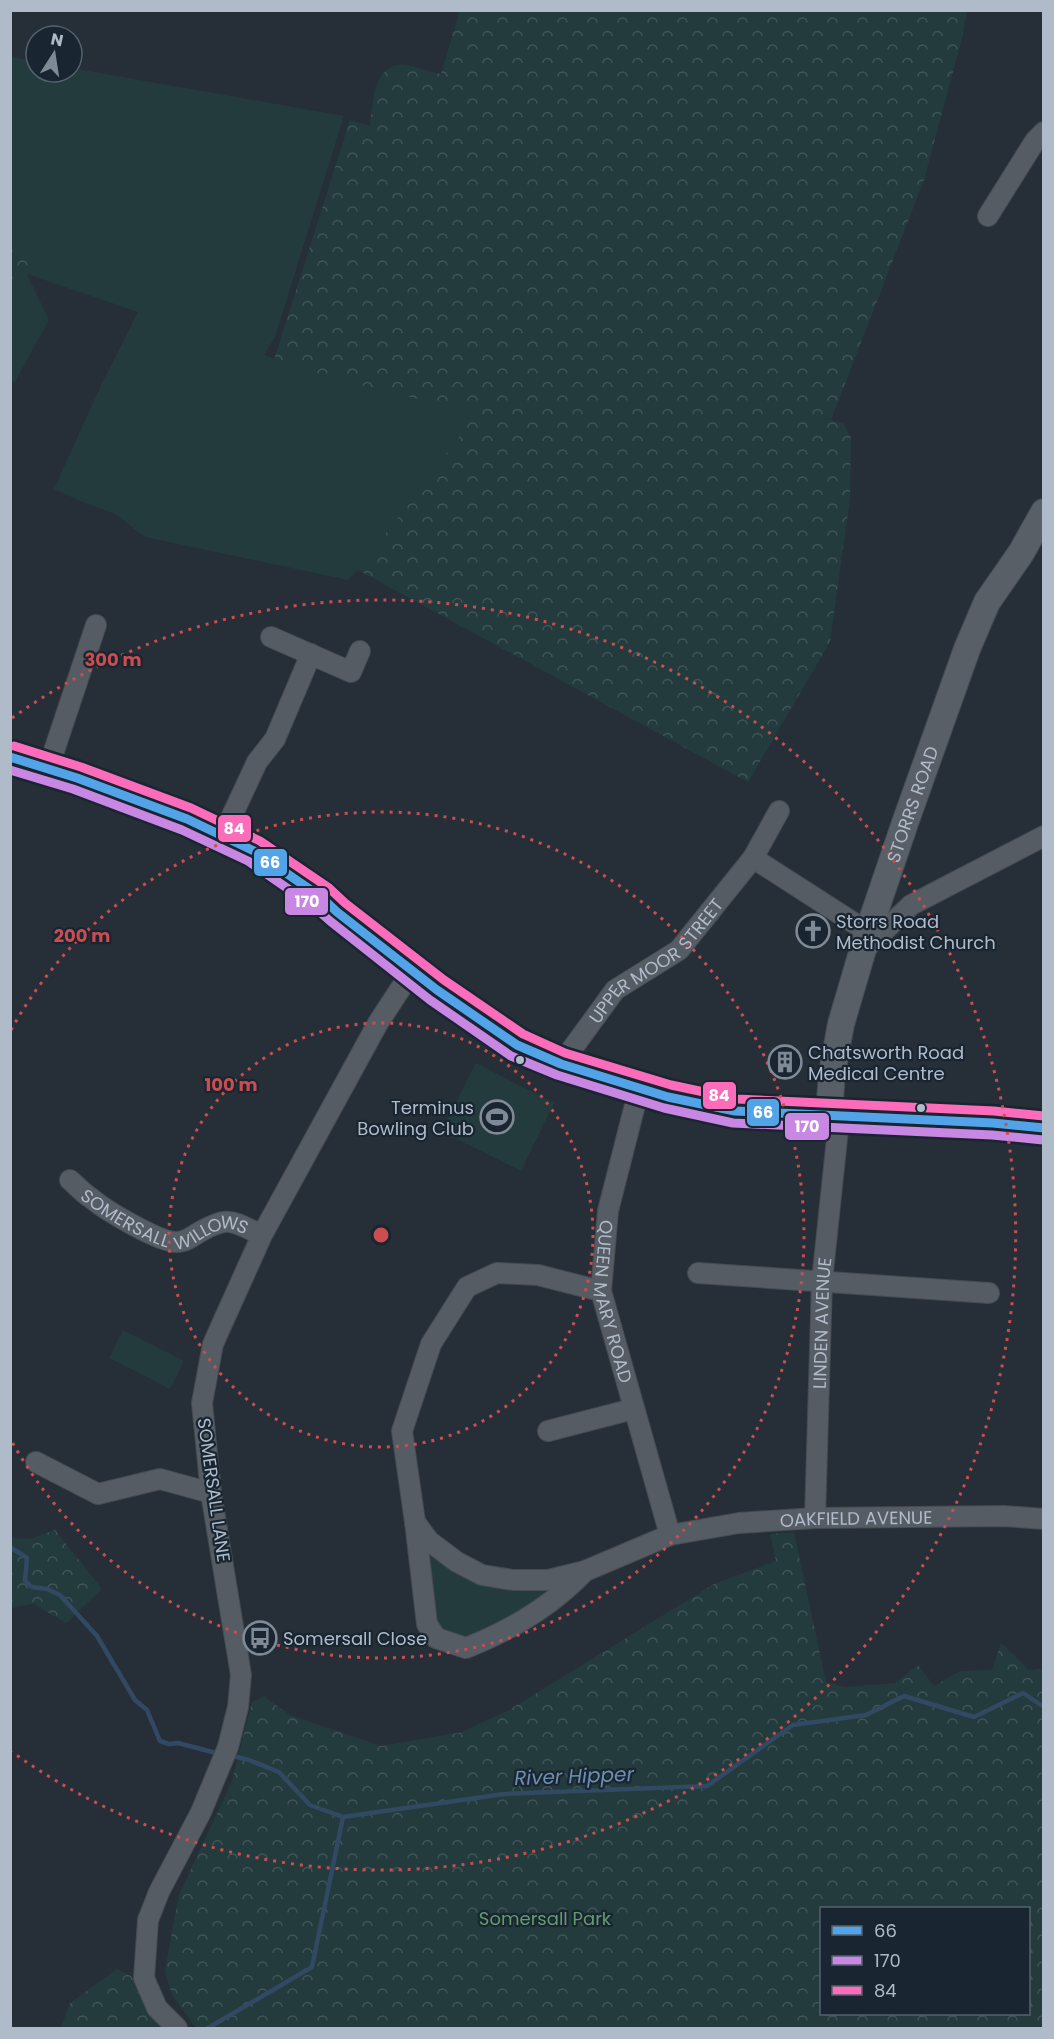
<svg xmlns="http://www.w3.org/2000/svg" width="1054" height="2039" font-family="Poppins,sans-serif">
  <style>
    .grass { fill: #233b3d }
    .forest { fill: url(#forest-crowns); fill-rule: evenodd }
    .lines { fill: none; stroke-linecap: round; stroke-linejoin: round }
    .stream { stroke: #314962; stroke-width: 4.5 }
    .minor-casing { stroke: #454b51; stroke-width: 22 }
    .major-casing { stroke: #434b53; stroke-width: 28 }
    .highway-casing { stroke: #434b52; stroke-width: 33 }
    .minor { stroke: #565c64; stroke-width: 20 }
    .major { stroke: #595f67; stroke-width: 26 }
    .highway { stroke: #5d6064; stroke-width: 30 }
    .bus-1-casing { stroke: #192531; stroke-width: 14 }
    .bus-2-casing { stroke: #192531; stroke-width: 14 }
    .bus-3-casing { stroke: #192531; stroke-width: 14 }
    .bus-1 { stroke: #53a3e8; stroke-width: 9 }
    .bus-2 { stroke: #c787e3; stroke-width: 9 }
    .bus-3 { stroke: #fb6dba; stroke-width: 9 }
    .ring { fill: none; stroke: #cc4d50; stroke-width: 3; stroke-dasharray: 3 6 }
    .bus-dot { fill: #afbbc9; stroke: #192531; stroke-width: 2 }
    .labels { text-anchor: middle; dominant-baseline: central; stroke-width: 4.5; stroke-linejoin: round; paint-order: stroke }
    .street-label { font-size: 18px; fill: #afbbc9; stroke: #192531 }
    .poi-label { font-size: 18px; fill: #afbbc9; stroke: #192531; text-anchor: start }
    .park-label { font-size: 18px; fill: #649c6c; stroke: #192531 }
    .water-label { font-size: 20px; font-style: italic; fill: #6d8faf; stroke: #192531 }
    .centre { fill: #cc4d50; stroke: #192531; stroke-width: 3 }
    .ring-label { font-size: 18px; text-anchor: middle; font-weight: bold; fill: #cc4d50; stroke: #192531; stroke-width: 4.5; stroke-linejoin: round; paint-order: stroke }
    .line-badge { stroke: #192531; stroke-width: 2 }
    .badge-label { font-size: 16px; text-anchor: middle; font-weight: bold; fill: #fff }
  </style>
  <defs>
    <pattern id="forest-crowns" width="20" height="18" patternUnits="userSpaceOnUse" patternTransform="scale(1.5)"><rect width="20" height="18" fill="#233b3d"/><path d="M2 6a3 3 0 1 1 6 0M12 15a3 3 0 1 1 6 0" fill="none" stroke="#405558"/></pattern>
  </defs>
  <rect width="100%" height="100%" fill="#262f37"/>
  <path class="grass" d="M11 57 36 61V72H72V68L344 116 275 337 264 355 351 383 478 413 358 570 348 580 145 537 115 514 80 501 54 489 102 383 138 312 27 274 49 320 15 382 11 381V280L16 282 24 242 11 237Z
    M476 1063 554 1103 521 1171 441 1131Z
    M123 1330 184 1361 170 1389 109 1358Z
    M426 1547 441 1562 562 1589 479 1638 458 1641 432 1623Z"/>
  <path class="forest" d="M460 10 967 11 962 38 924 180 831 420 844 424 851 438 850 498 830 642 748 782 358 570 477 413 351 383 274 360 350 120 370 126C373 105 373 62 404 65 416 66 429 72 441 74Z
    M11 237 24 242C31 260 31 269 16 282L11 280Z
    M55 1530 102 1589 66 1623 34 1604 11 1608V1538L30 1539Z
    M794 1532 826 1682 845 1687 895 1683 918 1665 934 1686 960 1671 992 1670 1001 1643 1029 1670 1043 1669V2028H196L172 1995 165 1971 173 1926 179 1895 232 1781 252 1702 263 1696 290 1715 381 1746 462 1732 509 1710 714 1584 776 1561 770 1534ZM1028 1908V2014H822V1908Z
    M117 1969 131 1976 143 1998 167 2028H61L70 2003Z"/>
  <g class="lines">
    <path class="stream" d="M10 1547 27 1558 25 1581 32 1587 47 1589 60 1595 97 1636 135 1700 147 1710 160 1741 169 1744 178 1743 220 1754
      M229 1755 249 1760 279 1772 310 1805 343 1817
      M208 2028 312 1967 343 1817 504 1794 707 1786 793 1725 866 1715 904 1696 974 1717 1023 1693 1044 1707"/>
    <defs>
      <g id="minor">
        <path d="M988 216 1035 141 1044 132"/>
        <path d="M271 637 351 672 360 651"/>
        <path d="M48 769 96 625"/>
        <path d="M223 835 257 762 275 739 311 654"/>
        <path d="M753 858 868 932"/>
        <path d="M863 951 911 905 1044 836"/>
        <path id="s1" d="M561 1064 615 990 679 950 753 858 779 811"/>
        <path id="s2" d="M639 1089 608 1211 601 1291 670 1535"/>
        <path id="s3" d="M70 1180C77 1186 83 1193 91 1198 105 1210 160 1243 177 1242 185 1242 192 1237 198 1233 229 1215 231 1221 262 1235"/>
        <path d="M698 1273 989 1293"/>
        <path id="s4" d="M601 1291 538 1275 497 1273 467 1287 431 1344 402 1431 415 1522 429 1541 457 1562 482 1575 513 1580H548L585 1571 670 1535 739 1523 815 1518 1004 1516 1044 1519"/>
        <path d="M548 1431 633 1409"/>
        <path d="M36 1462 98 1494 160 1479 211 1493"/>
        <path id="s5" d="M815 1518 822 1281 838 1129"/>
        <path d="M415 1522 427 1624 436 1638 466 1648C509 1631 553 1605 585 1571"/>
        <path d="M177 2028 157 2008 144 1978 148 1920 159 1892 201 1812 228 1747 238 1707 241 1675 211 1493 202 1403 213 1344 262 1235 378 1023 412 971"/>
      </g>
      <g id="major">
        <path id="s6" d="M829 1114 832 1073 841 1024 868 932 905 823 967 649 987 602 1021 553 1044 512"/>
      </g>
      <path id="highway" d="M10 757 77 778 187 819 254 851 321 897 337 912 437 990 517 1045 561 1064 668 1097 735 1111 993 1123 1044 1128"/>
    </defs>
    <use href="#minor" class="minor-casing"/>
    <use href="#major" class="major-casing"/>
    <use href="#highway" class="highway-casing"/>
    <use href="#minor" class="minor"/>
    <use href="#major" class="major"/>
    <use href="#highway" class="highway"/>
    <defs>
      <path id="bus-1" d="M10 757 77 778 187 819 254 851 321 897 337 912 437 990 517 1045 561 1064 668 1097 735 1111 993 1123 1044 1128"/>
      <path id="bus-2" d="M10 770 73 789 182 830 248 861 313 906 330 921 430 1000 511 1056 557 1075 664 1108 733 1123 992 1135 1043 1140"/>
      <path id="bus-3" d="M14 746 81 767 191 808 260 841 329 888 345 903 444 980 523 1034 565 1053 671 1085 737 1099 994 1111 1044 1116"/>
    </defs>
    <use href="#bus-1" class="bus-1-casing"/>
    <use href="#bus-2" class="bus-2-casing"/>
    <use href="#bus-3" class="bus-3-casing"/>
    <use href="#bus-1" class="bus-1"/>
    <use href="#bus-2" class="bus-2"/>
    <use href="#bus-3" class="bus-3"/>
  </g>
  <g class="ring">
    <circle cx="381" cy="1235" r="212"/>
    <path d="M11 1030A423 423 0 1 1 11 1440"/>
    <path d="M12 718A635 635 0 1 1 12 1752"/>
  </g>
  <defs>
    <symbol id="church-ring" viewBox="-11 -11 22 22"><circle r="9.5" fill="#192531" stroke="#7f8a96" stroke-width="1.5"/><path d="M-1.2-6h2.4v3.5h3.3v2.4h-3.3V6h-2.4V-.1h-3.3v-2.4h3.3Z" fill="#7f8a96"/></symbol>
    <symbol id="building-ring" viewBox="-11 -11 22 22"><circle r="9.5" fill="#192531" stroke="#7f8a96" stroke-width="1.5"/><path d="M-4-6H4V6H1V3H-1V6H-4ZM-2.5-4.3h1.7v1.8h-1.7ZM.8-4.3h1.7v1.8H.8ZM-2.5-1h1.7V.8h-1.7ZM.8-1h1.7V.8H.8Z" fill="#7f8a96"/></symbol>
    <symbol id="stadium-ring" viewBox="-11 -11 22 22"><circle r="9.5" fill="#192531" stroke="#7f8a96" stroke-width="1.5"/><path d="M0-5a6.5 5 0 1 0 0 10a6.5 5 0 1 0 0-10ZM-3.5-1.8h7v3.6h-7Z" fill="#7f8a96"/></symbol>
    <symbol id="bus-ring" viewBox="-11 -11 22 22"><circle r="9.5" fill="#192531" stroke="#7f8a96" stroke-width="1.5"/><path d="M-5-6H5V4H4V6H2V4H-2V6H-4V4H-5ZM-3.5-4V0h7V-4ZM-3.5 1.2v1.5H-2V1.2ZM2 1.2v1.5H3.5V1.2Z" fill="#7f8a96"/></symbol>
  </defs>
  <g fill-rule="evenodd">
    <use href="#church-ring" x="794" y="912" width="38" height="38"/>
    <use href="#building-ring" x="766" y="1043" width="38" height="38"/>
    <use href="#stadium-ring" x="478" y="1098" width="38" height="38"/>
    <use href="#bus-ring" x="241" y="1619" width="38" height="38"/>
  </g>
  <g class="bus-dot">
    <circle cx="520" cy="1060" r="5"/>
    <circle cx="921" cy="1108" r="5"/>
  </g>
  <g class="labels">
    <g class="street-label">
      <text stroke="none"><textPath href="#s6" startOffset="322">STORRS ROAD</textPath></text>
      <text stroke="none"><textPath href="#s1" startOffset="142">UPPER MOOR STREET</textPath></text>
      <text stroke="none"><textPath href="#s3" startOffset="110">SOMERSALL WILLOWS</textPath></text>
      <text stroke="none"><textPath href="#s2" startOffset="218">QUEEN MARY ROAD</textPath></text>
      <text stroke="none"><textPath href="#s5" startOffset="195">LINDEN AVENUE</textPath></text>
      <text transform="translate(214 1490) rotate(82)">SOMERSALL LANE</text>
      <text stroke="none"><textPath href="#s4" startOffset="861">OAKFIELD AVENUE</textPath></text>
    </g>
    <g class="poi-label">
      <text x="836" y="921">Storrs Road<tspan x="836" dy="21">Methodist Church</tspan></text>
      <text x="808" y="1052">Chatsworth Road<tspan x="808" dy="21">Medical Centre</tspan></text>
      <text x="474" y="1107" text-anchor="end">Terminus<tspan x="474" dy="21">Bowling Club</tspan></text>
      <text x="283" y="1638">Somersall Close</text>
    </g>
    <g class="park-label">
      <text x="545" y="1918">Somersall Park</text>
    </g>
    <g class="water-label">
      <text transform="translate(574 1776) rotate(-2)">River Hipper</text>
    </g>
  </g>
  <circle cx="381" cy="1235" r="9" class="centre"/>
  <g class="ring-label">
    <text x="113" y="666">300 m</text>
    <text x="82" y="942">200 m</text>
    <text x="231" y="1091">100 m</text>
  </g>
  <g class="line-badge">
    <rect x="217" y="814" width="35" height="29" rx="6" fill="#fb6dba"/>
    <rect x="253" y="848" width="35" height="29" rx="6" fill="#53a3e8"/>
    <rect x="284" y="887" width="45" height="29" rx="6" fill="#c787e3"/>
    <rect x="702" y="1081" width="35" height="29" rx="6" fill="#fb6dba"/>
    <rect x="746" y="1098" width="34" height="29" rx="6" fill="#53a3e8"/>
    <rect x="784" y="1112" width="46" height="29" rx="6" fill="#c787e3"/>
  </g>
  <g class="badge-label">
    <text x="234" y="834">84</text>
    <text x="270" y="868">66</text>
    <text x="307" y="907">170</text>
    <text x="719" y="1101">84</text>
    <text x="763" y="1118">66</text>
    <text x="807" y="1132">170</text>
  </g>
  <rect width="1054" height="2039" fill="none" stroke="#afbbc9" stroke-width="24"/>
  <rect x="820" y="1907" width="210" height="108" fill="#192531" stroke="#55616e" stroke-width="1.5"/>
  <rect x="832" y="1926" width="30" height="9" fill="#53a3e8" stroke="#55616e" stroke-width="1.5"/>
  <text x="874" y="1937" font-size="18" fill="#afbbc9">66</text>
  <rect x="832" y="1956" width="30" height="9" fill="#c787e3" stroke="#55616e" stroke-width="1.5"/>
  <text x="874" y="1967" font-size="18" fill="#afbbc9">170</text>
  <rect x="832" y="1986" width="30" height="9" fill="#fb6dba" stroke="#55616e" stroke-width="1.5"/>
  <text x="874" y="1997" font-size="18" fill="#afbbc9">84</text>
  <g transform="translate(54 54) rotate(12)"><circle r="28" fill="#192531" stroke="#55616e" stroke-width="1.5"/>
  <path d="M0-4.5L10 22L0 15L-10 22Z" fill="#7f8a96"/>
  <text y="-9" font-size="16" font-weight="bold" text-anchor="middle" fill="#afbbc9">N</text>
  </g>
</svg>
